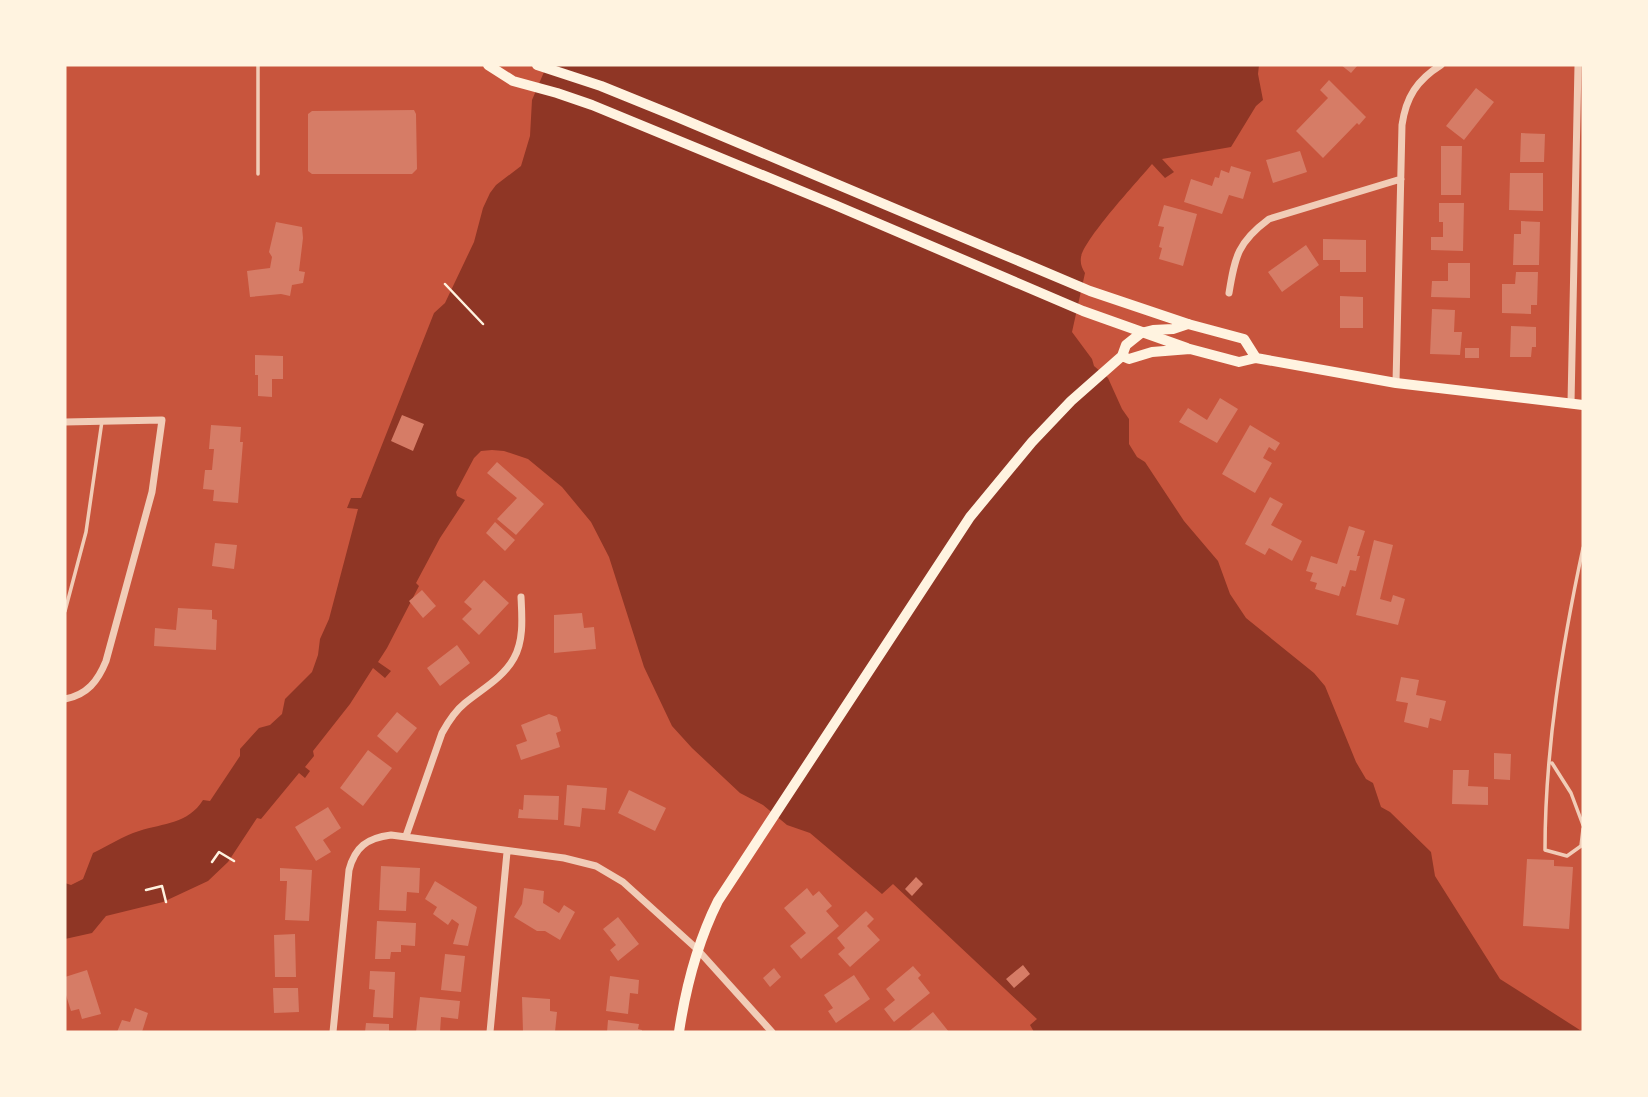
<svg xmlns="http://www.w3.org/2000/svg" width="1648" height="1097" font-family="Bitter,serif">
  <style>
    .water { fill: #8f3625 }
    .building { fill: #d67c66 }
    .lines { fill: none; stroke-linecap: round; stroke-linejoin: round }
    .path { stroke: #fff3e0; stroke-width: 2.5 }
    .service { stroke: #f1ccb7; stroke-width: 3.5 }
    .minor { stroke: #f1ccb7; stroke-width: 7 }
    .secondary { stroke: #fff3e0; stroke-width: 10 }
    .primary { stroke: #fff3e0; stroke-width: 10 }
  </style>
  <rect width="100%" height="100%" fill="#c8553d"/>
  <path class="water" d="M547 65H1259L1258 74 1263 100 1256 106 1231 147 1162 159 1174 172 1165 178 1152 164C1137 182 1085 238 1081 257 1080 264 1082 268 1085 273L1072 332 1092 359 1094 366 1108 378 1122 409 1129 419V444L1137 457 1145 462 1184 521 1218 561 1230 594 1246 618 1314 673 1325 686 1356 762 1366 779 1373 783 1381 807 1390 812 1431 852 1435 876 1500 979 1583 1032H1034L1030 1025 1037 1019 893 884 882 894 810 833 787 825 763 805 740 793 692 748 672 726 644 667 609 557 591 522 562 487 528 459 504 451 492 450 481 451 474 458 456 492 457 496 465 500 440 538 416 583 419 586 387 648 378 662 391 671 385 678 373 668 350 704 313 751 314 756 305 767 310 771 305 778 299 773 261 819 257 818 228 862 208 881 163 902 106 916 92 933 65 939V883L71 885 83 879 93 853C108 846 123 836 139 831 164 823 188 824 203 800L210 801 240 756V749L259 728 270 725 282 714 285 699 312 672 318 655 320 639 329 619 358 509 347 508 351 498H361L434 313 445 303 474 242 483 208 490 193 496 185 521 166 530 136 532 100Z"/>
  <path class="building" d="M1341 65H1358L1351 73Z
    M1329 80 1366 117 1359 125 1357 123 1323 158 1296 131 1328 98 1320 90Z
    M1476 88 1494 102 1464 140 1446 126Z
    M414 110 416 114 417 169 412 174H312L308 171V114L312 111Z
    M1521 133 1545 134 1544 162H1520Z
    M1441 146H1462L1461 195H1441Z
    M1300 151 1307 172 1273 183 1266 160Z
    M1231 166 1251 172 1243 199 1229 195 1222 214 1184 202 1191 179 1212 186 1215 177 1219 178 1221 170 1229 173Z
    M1510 173H1543V211L1509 210Z
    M1439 203H1464L1463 251 1431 250V237H1443V222H1439Z
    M1164 205 1197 214 1183 266 1159 259 1162 248 1159 247 1164 227 1158 226Z
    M1521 221 1540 222 1539 265H1513L1514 234H1521Z
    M276 222 302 227 303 238 299 271 305 272 303 283 292 285 290 296 281 294 250 297 247 271 270 268 272 257 269 252Z
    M1323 239 1366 240V272H1340V260H1323Z
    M1306 245 1319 265 1282 292 1268 272Z
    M1448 263H1470V298L1431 297 1432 281H1448Z
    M1516 272H1538L1537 305H1531V314L1502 313V284H1515Z
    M1340 296 1363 297V328H1340Z
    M1432 309 1455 310 1454 332H1462L1460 355 1430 354Z
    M1511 326 1536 327V347H1532L1531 357H1510Z
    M1465 348H1479V358H1465Z
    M255 355 283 356V379H272V397L258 396V375H255Z
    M1220 398 1238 409 1217 443 1179 422 1188 408 1207 420Z
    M402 415 424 424 413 451 391 441Z
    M211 425 241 427 240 442H243L238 503 213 501 214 490 203 489 205 470H212L214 449H209Z
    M1250 425 1280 443 1275 451 1269 447 1263 458 1272 463 1255 493 1222 474Z
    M497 462 544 504 516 535 497 519 517 498 487 473Z
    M1270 497 1283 504 1271 525 1302 541 1292 561 1269 548 1265 555 1245 544Z
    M495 522 515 540 505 551 486 533Z
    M1349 526 1365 531 1357 556H1360L1356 571 1350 570 1345 587 1342 586 1339 596 1315 589 1317 583 1310 581 1313 573 1306 571 1311 556 1337 564Z
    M1374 540 1393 545 1380 599 1391 602 1393 595 1405 599 1398 625 1356 615Z
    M215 543 237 545 234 569 212 566Z
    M484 580 509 603 479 635 462 619 472 609 464 602Z
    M422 590 436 606 423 618 409 601Z
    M178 608 212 610V619L217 620 216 650 154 646 155 628 176 630Z
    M582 613 584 628 594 627 596 649 554 653V615Z
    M457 645 470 663 440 686 427 668Z
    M1401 677 1419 680 1416 695 1446 701 1441 721 1430 718 1428 728 1404 722 1408 703 1396 701Z
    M397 712 417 728 397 753 377 736Z
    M549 714 557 717 561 731 556 733 560 747 521 760 516 745 527 741 521 725Z
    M368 750 392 768 363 806 340 788Z
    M1494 753 1511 754 1510 780 1494 779Z
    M1453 770H1469L1468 786 1488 787V805L1452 804Z
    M567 785 607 788 605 810 582 808 580 827 564 825Z
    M629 790 666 808 655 831 618 813Z
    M524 795 559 796 558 820 518 818 519 809 523 810Z
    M328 807 341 828 323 840 331 852 316 861 295 827Z
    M1527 859 1554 860V866L1573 867 1569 929 1523 926Z
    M381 866 420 868 419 893 407 892 406 911 379 910Z
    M280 868 312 870 309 921 285 920 287 881H280Z
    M916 877 923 884 912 896 905 889Z
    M435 881 477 907 468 946 453 944 459 924 452 919 448 925 433 914 437 907 425 899Z
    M524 888 544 891 543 903 559 913 564 905 575 912 560 940 545 931H537L514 917 522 904Z
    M807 888 813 896 819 891 832 906 826 911 839 926 801 959 790 946 806 933 784 908Z
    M866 911 874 919 867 926 880 940 850 967 838 954 845 948 837 938Z
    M618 917 639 944 618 961 610 950 616 945 603 929Z
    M377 921 416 923 415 946 401 945V952H391L390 959H375Z
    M295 934 296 977H275L274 935Z
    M445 954 465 956 461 992 441 990Z
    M1023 965 1030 974 1014 988 1006 979Z
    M913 966 921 975 918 978 930 993 894 1022 884 1009 895 1000 886 989Z
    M774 968 781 977 770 987 763 978Z
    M87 970 101 1014 82 1019 79 1009 71 1011 65 992V977Z
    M370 971 395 972 393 1018 373 1017 375 990 369 989Z
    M854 975 870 999 836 1023 828 1011 833 1008 824 995Z
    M610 976 639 980 638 994 630 993 628 1014 606 1011Z
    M273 988H298L299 1012 274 1013Z
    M420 997 460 1001 458 1019 441 1017 440 1032H416Z
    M522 997 550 999V1011L557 1012 555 1032H523Z
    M135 1008 148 1013 142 1032H117L122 1020 130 1022Z
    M933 1012 949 1032H908Z
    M608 1020 639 1024 638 1029 642 1030V1032H607Z
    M366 1023 389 1024V1032H365Z"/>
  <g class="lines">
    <path class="path" d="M445 284 483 324
      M212 862 219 852 234 861
      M146 890 162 886 166 902"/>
    <path class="service" d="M258 65V174
      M1583 548C1562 646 1545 749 1545 850L1567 856 1581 846 1583 829
      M65 611 86 532 102 421
      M1552 763 1571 793 1583 825"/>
    <path class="minor" d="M1229 293C1235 256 1238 242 1269 219L1401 179
      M1396 383 1402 125C1406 97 1417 80 1441 65
      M1571 403 1578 65
      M65 422 162 420 152 492 106 661C98 681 87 695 65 699
      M406 836 442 733C448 722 455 711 465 703 482 689 503 678 514 658 524 640 522 617 521 597
      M333 1032 349 870C355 847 367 838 391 835L564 858 596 866 623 882 697 949 772 1032
      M490 1032 507 852"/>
    <path class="secondary" d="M488 65 513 81 557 93 592 105 835 205 1083 311 1187 348
      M537 65 601 86 675 116 1090 291 1188 324"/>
    <path class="primary" d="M1122 356 1129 359 1152 352 1190 349 1239 362 1256 358 1396 383 1583 405
      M679 1032C686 986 697 943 718 901L970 517 1032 442 1071 401 1122 356 1126 345 1141 333 1153 330 1173 329 1188 324 1244 339 1256 358"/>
  </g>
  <rect width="1648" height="1097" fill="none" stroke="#fff3e0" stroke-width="133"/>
</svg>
